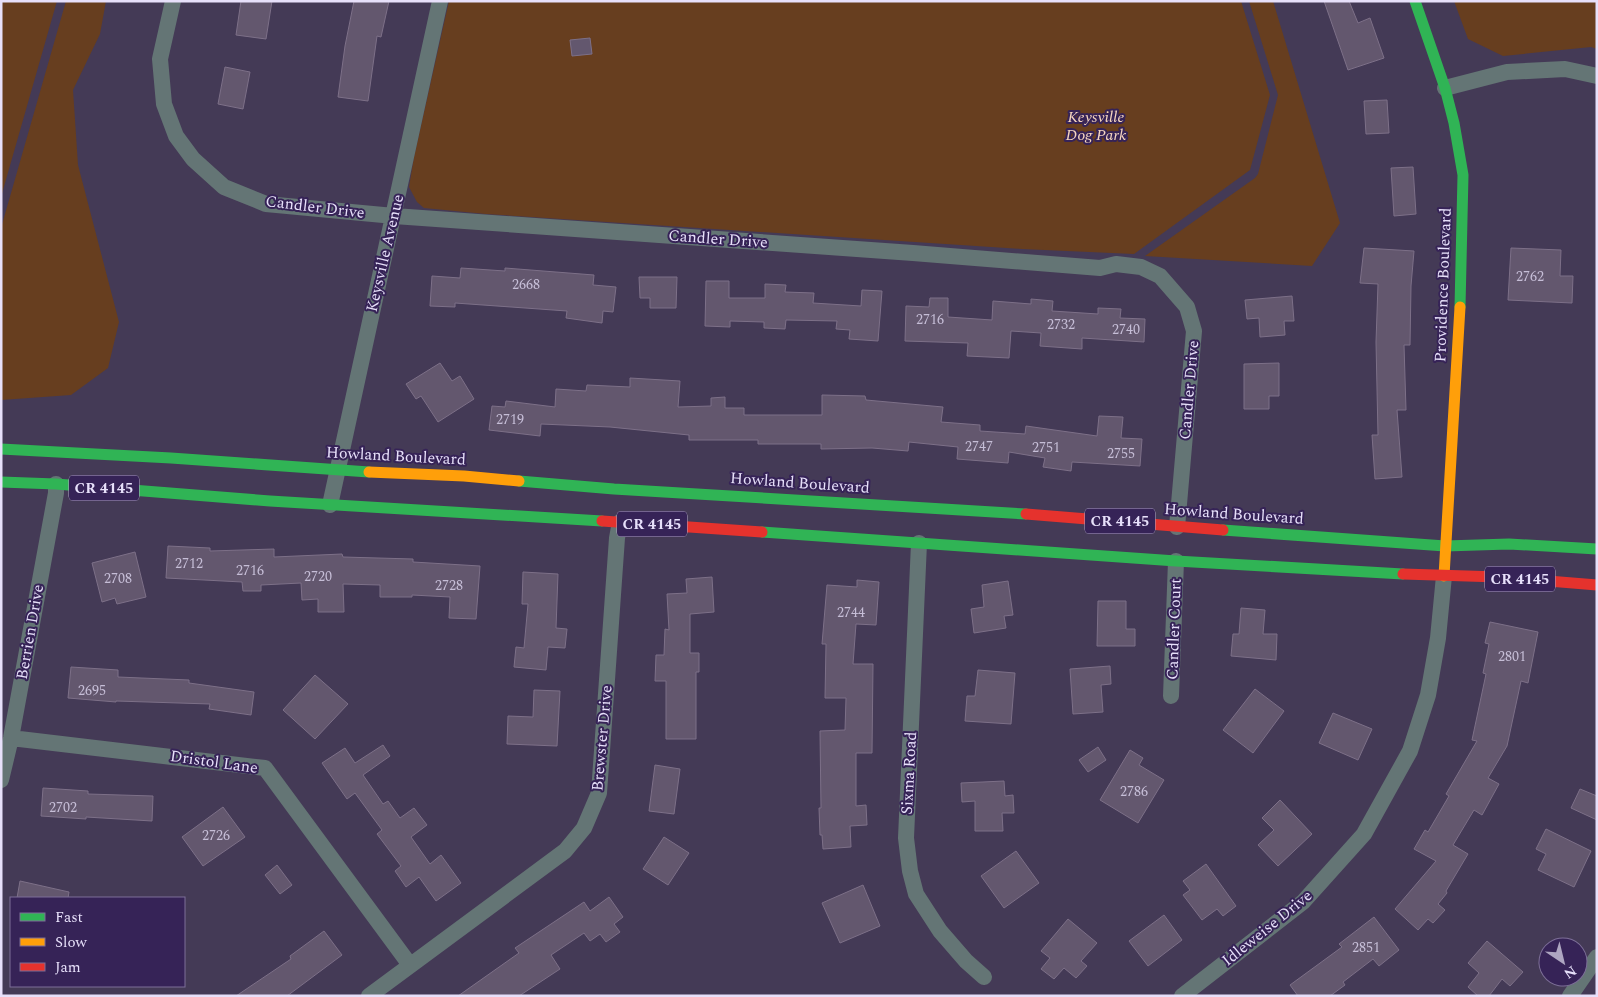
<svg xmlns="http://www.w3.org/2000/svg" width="1598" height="997" font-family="Spectral,serif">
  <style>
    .green { fill: #673e1f }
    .building { fill: #63576e; stroke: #7d7088 }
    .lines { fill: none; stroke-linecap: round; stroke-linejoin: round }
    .street { stroke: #647575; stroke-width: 16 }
    .fast { stroke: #30b455; stroke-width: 11 }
    .slow { stroke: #ff9f0a; stroke-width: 11 }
    .jam { stroke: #e5322d; stroke-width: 11 }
    .labels { text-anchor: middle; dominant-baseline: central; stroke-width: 4; stroke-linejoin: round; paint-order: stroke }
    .number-label { font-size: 14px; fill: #c6bed7 }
    .shield { fill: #362357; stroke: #b2a7c9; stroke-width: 1 }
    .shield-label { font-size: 15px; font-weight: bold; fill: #e7e0fa }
    .park-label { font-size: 16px; font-style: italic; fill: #f7d7c0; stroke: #362357 }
    .street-label { font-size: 16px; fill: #e7e0fa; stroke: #362357 }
  </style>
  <rect width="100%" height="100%" fill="#443a56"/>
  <path class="green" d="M1 1H57L1 197Z
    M66 1H106L100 34 73 90 78 165 119 322 108 368 71 395 1 400V228Z
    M449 1H1241L1270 95 1250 170 1134 254 1022 249 486 214 424 208 417 202 409 187 414 157Z
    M1249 1H1273L1340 223 1312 266 1145 256 1255 178 1258 174 1278 95Z
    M1454 1H1597V49L1591 47 1503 56 1468 39Z"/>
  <path class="building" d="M241 1H272L266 39 236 35Z
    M354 1H389L381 37 377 36 368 101 338 97 345 46Z
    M1324 1H1349L1358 23 1370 18 1384 58 1348 70Z
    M590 38 592 54 572 56 570 40Z
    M225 67 250 72 243 109 218 104Z
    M1387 100 1389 133 1366 134 1364 101Z
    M1413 167 1416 214 1394 216 1391 168Z
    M1364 248 1414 251 1411 286 1410 345H1404L1406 410H1397L1402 477 1375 479 1372 435H1378L1376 342 1378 284 1360 283Z
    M1511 248 1561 250 1560 276H1573L1572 303 1508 300Z
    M461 268 505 271V268L594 275 593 285 616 287 613 312 603 311 602 323 566 318 567 311 455 303V307L430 306 432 276 460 278Z
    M639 277H677L676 308H650V298H640Z
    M706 281H729V298H765V284L786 285 785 292 814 293 813 303 861 306 862 290 882 291 878 341 849 339 850 330 836 329 837 321 786 320 785 329 764 328V322L730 321V327L705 326Z
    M1292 296 1294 321H1284L1285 335 1260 337 1259 318 1247 319 1245 300Z
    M930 298H948V317L992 320 993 301 1031 304V299L1053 301 1052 311 1098 314V308L1121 309 1120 318 1145 319 1144 342 1082 338V349L1040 346 1041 333 1011 331 1009 358 967 356 968 343 905 341 906 306 929 307Z
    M440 363 452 381 460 376 474 399 438 422 421 396 416 399 406 384Z
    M1279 363V396H1269V409H1244V364Z
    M630 378 680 381 678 407 711 406V398L725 397V408H744V415H822V395L865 396 866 400 943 407 941 422 980 425V431L1025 434 1026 426 1097 436 1099 416 1123 417 1121 438 1142 439 1140 466 1072 462 1071 471 1043 467 1045 458 1009 452 1008 463 957 459 958 447 909 442 908 451 872 448 821 449V444H758V440H689V435L610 427 541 424 540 436 489 430 492 406 505 407 506 401 555 407 556 389 586 391 587 385 630 387Z
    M168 546 210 548V551L274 549V557L342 554 343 557 413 559V562L480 566 476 619 449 618 450 597 412 595V597H380V585L343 584 344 612H318V599L302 600 301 583 261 585V591H243L242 582 166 578Z
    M135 552 146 597 117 604 115 598 102 602 92 563Z
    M523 572 558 574 556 628 567 629 565 648 548 647 546 670 514 667 516 647 524 648 528 604H522Z
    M712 577 714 612 690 614V653H699V672H696V739H666V681H655L656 655H664L665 629 669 630 667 594 687 593 686 579Z
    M857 580 879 582 876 625 856 624 853 664H873L872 753H856V806L866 805 867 825 850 826 851 847 823 849 822 835H820L819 808H821L820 731 845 730 846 698H825L826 644H822L827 585 857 587Z
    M1008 581 1013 615 1004 616 1006 628 974 633 971 609 984 607 982 585Z
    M1098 601H1126V629H1135V646H1097Z
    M1241 608 1265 610 1263 634H1277L1276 660 1231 656 1233 634H1239Z
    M1490 622 1538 632 1528 683 1521 681 1507 746 1488 778 1499 784 1482 815 1474 810 1453 845 1468 854 1446 891 1447 893 1438 904 1445 910 1433 923 1428 919 1418 930 1395 909 1436 861 1414 849 1425 830 1428 832 1449 796 1446 794 1477 741 1472 740 1486 674 1483 673 1489 644 1485 643Z
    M1110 666 1111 684 1101 685 1103 712 1073 714 1070 669Z
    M71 667 118 670V677L189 680V683L254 692 251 715 209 709 210 704 116 701V702L68 698Z
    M978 670 1015 673 1011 724 965 721 967 696H975Z
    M315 675 348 704 315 739 283 710Z
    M1255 689 1284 711 1253 753 1223 730Z
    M534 690 560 691 557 746 507 744 508 716 533 717Z
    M1333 713 1372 729 1358 760 1319 743Z
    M383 745 390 756 363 775 383 804 388 801 400 818 414 808 427 825 411 837 430 864 441 855 461 883 436 901 419 877 406 887 395 871 401 866 377 834 382 830 355 793 347 799 322 763 345 748 355 763Z
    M1098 747 1106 760 1088 772 1079 760Z
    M1130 750 1143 758 1139 765 1164 780 1138 823 1100 800Z
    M655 765 680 769 674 814 649 811Z
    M1004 781 1005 796 1013 795 1014 813H1002L1003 831H975V801L962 802 961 783Z
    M43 788 88 791V794L153 796 152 821 86 817V819L41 816Z
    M1580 789 1597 796V820L1571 808Z
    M1280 800 1312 834 1278 866 1258 845 1274 830 1262 818Z
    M223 807 245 837 203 866 182 837Z
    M1546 829 1591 851 1574 887 1538 870 1546 854 1536 849Z
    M664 837 689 853 668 885 643 869Z
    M1016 851 1039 883 1004 908 981 876Z
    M1206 864 1236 906 1223 916 1217 909 1202 920 1183 895 1190 890 1183 881Z
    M277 865 292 885 280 894 265 875Z
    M20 881 69 892 68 898H17Z
    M863 885 880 926 840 943 822 903Z
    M609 897 623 917 614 924 620 932 606 942 600 934 590 941 584 933 551 955 560 969 519 996H458L519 953 515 948 584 902 590 911Z
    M1164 915 1182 940 1148 966 1129 941Z
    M1374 917 1399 950 1379 966 1373 959 1343 982 1345 985 1330 996H1298L1290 985 1342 947 1339 944Z
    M1068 919 1097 943 1081 961 1087 966 1076 978 1064 968 1054 979 1041 969 1050 958 1041 951Z
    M324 931 342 955 287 996H236L291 959 290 956Z
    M1487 941 1523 972 1510 986 1502 979 1489 996H1478L1468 987 1479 973 1468 963Z"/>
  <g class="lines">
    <path class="street" d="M173 1 160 59 164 104 176 136 193 159 224 187 266 204 394 216 913 253 1100 268 1116 264 1141 267 1160 276 1187 307 1194 331 1177 527
      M1445 88 1507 72 1565 69 1597 76
      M330 505 440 1
      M919 543 906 838 910 871 916 894 940 931 966 961 984 977
      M1171 696 1176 561
      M11 738 265 768 410 965
      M1 780 11 738 56 493V484
      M369 996 565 851 584 828 599 793 617 538 620 522
      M1182 996 1303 902 1364 834 1410 751 1428 695 1438 638 1444 576
      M1570 996 1597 957"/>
    <path class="fast" d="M1415 1 1445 88 1454 123 1463 175 1460 307
      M1 449 171 458 369 472
      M519 481 614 489 1026 514
      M1 482 56 484 270 501 602 521
      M1223 530 1445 546 1509 544 1597 549
      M762 532 1176 561 1403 574"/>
    <path class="slow" d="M369 472 464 476 519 481
      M1444 576 1460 307"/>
    <path class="jam" d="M1026 514 1223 530
      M602 521 762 532
      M1403 574 1499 577 1597 585"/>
  </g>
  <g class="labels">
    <g class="number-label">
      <text x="1530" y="276">2762</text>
      <text x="526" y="284">2668</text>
      <text x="930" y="319">2716</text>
      <text x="1061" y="324">2732</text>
      <text x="1126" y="329">2740</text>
      <text x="510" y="419">2719</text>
      <text x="979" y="446">2747</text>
      <text x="1046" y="447">2751</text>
      <text x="1121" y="453">2755</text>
      <text x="189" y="563">2712</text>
      <text x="250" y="570">2716</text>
      <text x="318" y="576">2720</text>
      <text x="118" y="578">2708</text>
      <text x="449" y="585">2728</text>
      <text x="851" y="612">2744</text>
      <text x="1512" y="656">2801</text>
      <text x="92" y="690">2695</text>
      <text x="1134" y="791">2786</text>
      <text x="63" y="807">2702</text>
      <text x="216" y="835">2726</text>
      <text x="1366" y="947">2851</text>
    </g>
    <g class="shield">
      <rect x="69" y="475.5" width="70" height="25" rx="4"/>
      <rect x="1085" y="508.5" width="70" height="25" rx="4"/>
      <rect x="617" y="511.5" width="70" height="25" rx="4"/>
      <rect x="1485" y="566.5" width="70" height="25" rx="4"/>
    </g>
    <g class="shield-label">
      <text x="104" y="488">CR 4145</text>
      <text x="1120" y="521">CR 4145</text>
      <text x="652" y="524">CR 4145</text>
      <text x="1520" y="579">CR 4145</text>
    </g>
    <g class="park-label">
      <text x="1096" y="117">Keysville<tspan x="1096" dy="18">Dog Park</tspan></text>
    </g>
    <g class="street-label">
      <text transform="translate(315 207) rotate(7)">Candler Drive</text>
      <text transform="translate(718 239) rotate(4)">Candler Drive</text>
      <text transform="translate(385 253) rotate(-77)">Keysville Avenue</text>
      <text transform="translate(1443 285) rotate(-88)">Providence Boulevard</text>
      <text transform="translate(1189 390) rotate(-85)">Candler Drive</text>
      <text transform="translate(396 456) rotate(3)">Howland Boulevard</text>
      <text transform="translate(800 483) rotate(4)">Howland Boulevard</text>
      <text transform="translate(1234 514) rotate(4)">Howland Boulevard</text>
      <text transform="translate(1174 629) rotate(-88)">Candler Court</text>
      <text transform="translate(30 632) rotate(-80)">Berrien Drive</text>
      <text transform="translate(602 738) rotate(-85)">Brewster Drive</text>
      <text transform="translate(214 762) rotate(8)">Dristol Lane</text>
      <text transform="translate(909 773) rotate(-87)">Sixma Road</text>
      <text transform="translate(1267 928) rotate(-39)">Idleweise Drive</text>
    </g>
  </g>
  <rect width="1598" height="997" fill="none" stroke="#e7e0fa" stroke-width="5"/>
  <rect x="10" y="897" width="175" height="90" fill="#362357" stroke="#7d6f98"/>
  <rect x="20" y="913" width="25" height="8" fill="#30b455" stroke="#7d6f98"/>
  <text x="55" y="922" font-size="15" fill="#e7e0fa">Fast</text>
  <rect x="20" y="938" width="25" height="8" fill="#ff9f0a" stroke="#7d6f98"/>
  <text x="55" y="947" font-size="15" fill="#e7e0fa">Slow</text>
  <rect x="20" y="963" width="25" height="8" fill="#e5322d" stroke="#7d6f98"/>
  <text x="55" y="972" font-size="15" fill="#e7e0fa">Jam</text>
  <g transform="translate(1563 962) rotate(145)"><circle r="24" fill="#362357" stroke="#7d6f98"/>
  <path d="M0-4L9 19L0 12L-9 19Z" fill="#aea6c1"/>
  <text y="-8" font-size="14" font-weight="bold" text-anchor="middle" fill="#e7e0fa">N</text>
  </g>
</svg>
